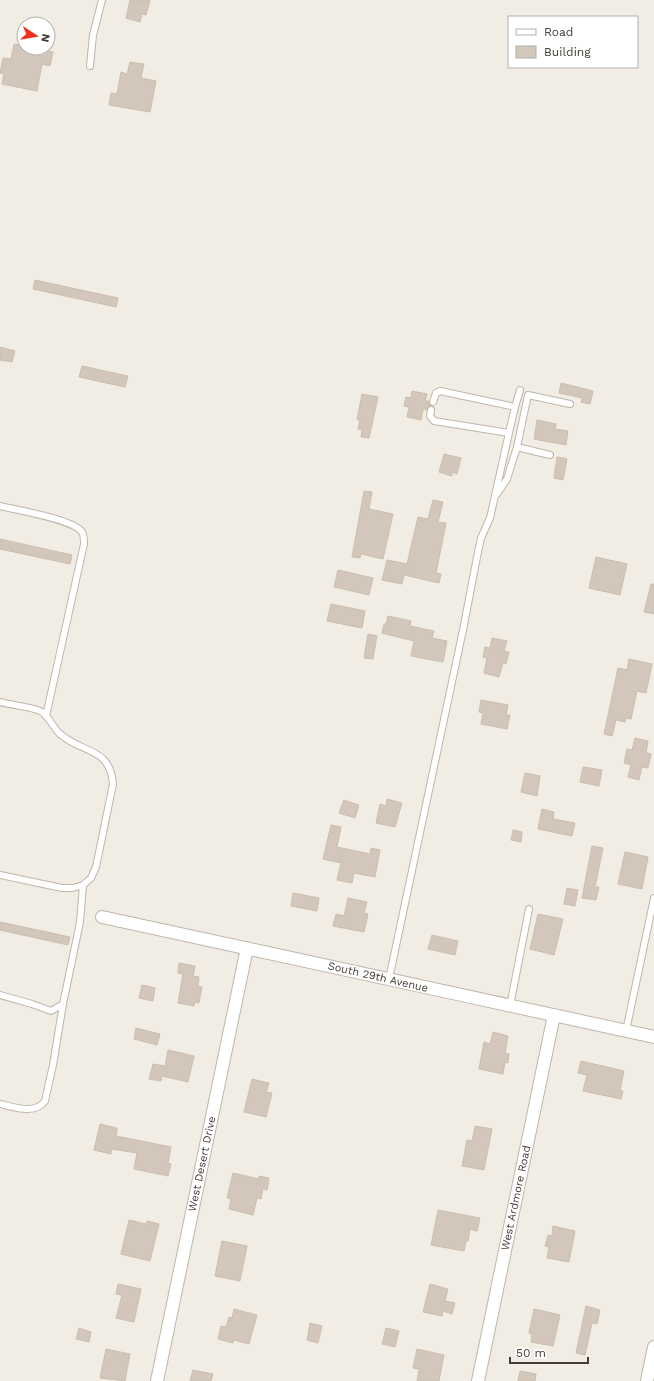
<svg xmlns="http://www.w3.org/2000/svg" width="654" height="1381" font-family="'Work Sans',sans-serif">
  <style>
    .building { fill: #d2c7ba; stroke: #ccbead }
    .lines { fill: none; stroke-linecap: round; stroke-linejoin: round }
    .service-casing { stroke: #bfb6aa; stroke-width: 8 }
    .minor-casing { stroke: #bfb6aa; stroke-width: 14 }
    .service { stroke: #fff; stroke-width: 6 }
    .minor { stroke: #fff; stroke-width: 12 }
    .labels { text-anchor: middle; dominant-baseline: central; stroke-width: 3; stroke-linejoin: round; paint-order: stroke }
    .street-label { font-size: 11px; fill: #423c34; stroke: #fff }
  </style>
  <rect width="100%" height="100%" fill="#f1ece4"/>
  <path class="building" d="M130 0H150L146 15 142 14 140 22 126 18Z
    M14 44 24 46V48H32L53 52 50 66 42 64 37 91 2 84 4 74 0 73 3 58 11 59Z
    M130 62 144 64 141 78 156 81 150 112 109 105 111 93 117 94 121 72 127 74Z
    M35 280 118 298 116 307 33 289Z
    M0 347 15 351 12 362 0 360Z
    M82 366 128 376 125 387 79 377Z
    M561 383 593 391 590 404 581 402 582 398 559 393Z
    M412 391 427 394 425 401H429L431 406 427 410 423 409 421 420 407 417 409 407 404 406 406 397 411 398Z
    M362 394 378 397 369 438 361 437 362 430 358 429 360 420H357Z
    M537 420 556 424 555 429 568 431 566 445 534 439Z
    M444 454 461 458 457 474 452 472V476L439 472Z
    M557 457 567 459 563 480 554 478Z
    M364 491 372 492 369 509 393 514 383 559 361 554 360 558 352 557Z
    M433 500 443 502 438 522 446 523 436 573 441 574 439 583 404 575 402 584 382 580 387 560 407 564 418 517 428 519Z
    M0 539 72 555 70 564 0 549Z
    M596 557 627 564 620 595 589 588Z
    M338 570 373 578 369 595 334 587Z
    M651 584H654V614L644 612Z
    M331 604 365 611 362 628 327 621Z
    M388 616 411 621 410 626 434 631 432 638 447 641 443 662 411 656 414 641 382 633 384 624H386Z
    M368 634 377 636 373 659 364 658Z
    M492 638 507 641 504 651 509 652 506 664 503 663 499 677 484 673 487 658 483 657 485 647 490 648Z
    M629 659 652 664 646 693 637 691 631 719 626 718 625 722 616 720 612 736 604 734 618 668 627 670Z
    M481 700 508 705 506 715H510L507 729 481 724 483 713 479 712Z
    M635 738 648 741 646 753 651 754 648 768 642 767 639 780 628 777 631 765 624 763 627 749 632 750Z
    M583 767 602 770 599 786 580 782Z
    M525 773 540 776 537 796 521 792Z
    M387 799 402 803 395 827 376 823 380 804 386 806Z
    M344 800 359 805 355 818 339 813Z
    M542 809 554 812 553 819 575 823 572 836 538 829Z
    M331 825 341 827 337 847 370 854 371 848 380 850 375 877 354 873 352 883 337 880 341 863 323 859Z
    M513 830 522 832 521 842 511 840Z
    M592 846 603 848 595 887H599L596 900 582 898Z
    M625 852 648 857 642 889 618 884Z
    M567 888 578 890 575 906 564 904Z
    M293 893 319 898 317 911 291 906Z
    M348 898 367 902 364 913 368 914 364 932 333 926 336 914 344 916Z
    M538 914 563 919 554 955 530 949Z
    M0 922 70 937 68 945 0 930Z
    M432 935 458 941 455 955 428 949Z
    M179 963 195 966 193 976 199 977 198 986 202 987 199 1003 195 1002 194 1006 178 1003 183 974 178 973Z
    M142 985 155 988 153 1001 139 998Z
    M136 1028 160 1034 157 1045 134 1039Z
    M493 1032 508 1036 505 1053 509 1054 508 1063 505 1062 503 1074 479 1069 484 1042 490 1044Z
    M168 1050 194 1056 188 1082 162 1076 161 1081 149 1079 153 1064 165 1066Z
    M581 1061 624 1071 620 1090 623 1091 621 1099 583 1091 587 1075 578 1073Z
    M252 1079 269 1083 266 1092 272 1093 266 1117 244 1112Z
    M100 1124 117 1128 116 1136 171 1147 168 1163 171 1164 168 1176 134 1169 137 1153 112 1149 111 1154 94 1150Z
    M475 1126 492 1129 484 1170 462 1166 467 1140 472 1141Z
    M233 1173 259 1179V1176L269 1178 267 1190 263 1189 261 1199 257 1198 253 1215 229 1209 231 1199 227 1198Z
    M438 1210 480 1218 477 1231 470 1229 468 1241H466L464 1251 431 1245Z
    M129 1220 146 1224 147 1221 159 1224 150 1261 121 1254Z
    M553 1226 575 1231 569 1262 547 1258 549 1247 545 1246 548 1235 552 1236Z
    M222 1241 247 1246 240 1281 215 1276Z
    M118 1284 141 1289 134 1322 116 1318 122 1295 116 1294Z
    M430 1284 448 1289 445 1301 455 1303 452 1314 443 1311 442 1316 423 1312Z
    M586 1306 600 1310 597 1324 592 1323 585 1355 576 1353Z
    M234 1309 257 1315 249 1344 234 1340 233 1343 218 1339 221 1326 226 1327 229 1317 232 1318Z
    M534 1309 560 1315 553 1346 531 1342 532 1334 529 1333Z
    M310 1323 322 1326 318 1343 307 1340Z
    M79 1328 91 1332 89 1342 76 1339Z
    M386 1328 399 1331 395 1347 382 1344Z
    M106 1349 130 1354 125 1381 100 1378Z
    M417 1349 444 1355 439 1381H417L419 1369 413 1368Z
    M193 1370 213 1374 211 1381H190Z
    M520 1371 536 1374 535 1381H518Z"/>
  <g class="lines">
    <defs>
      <path id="service" d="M90 66 93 35 102 0
        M433 402 436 393 440 391 515 407 520 390
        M509 433 515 407
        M517 447 528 395 570 404
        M497 494 507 479 517 447 550 455
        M0 506C16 510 73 519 82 532 84 535 84 539 84 544L46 716
        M0 702C10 705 34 707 42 712 49 717 53 727 59 733 81 754 110 746 113 784L96 867 91 878 83 885 73 888H62L0 875
        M389 979 463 630 478 552 481 538 490 518 509 433 434 421 430 416 431 410
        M0 995 32 1004 51 1011 63 1004
        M510 1006 529 909
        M626 1031 654 898
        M0 1104C14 1107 35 1115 45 1101L53 1065 63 1004 80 922 83 885"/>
      <path id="minor" d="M102 917C286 956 470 997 654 1037
        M157 1381 247 948
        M478 1381 554 1015
        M647 1381 654 1347"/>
    </defs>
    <use href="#service" class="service-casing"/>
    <use href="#minor" class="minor-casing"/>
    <use href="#service" class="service"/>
    <use href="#minor" class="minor"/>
  </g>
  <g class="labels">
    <g class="street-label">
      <text transform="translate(378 977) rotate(13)">South 29th Avenue</text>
      <text transform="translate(202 1164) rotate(-78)">West Desert Drive</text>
      <text transform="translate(516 1198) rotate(-78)">West Ardmore Road</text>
    </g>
  </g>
  <rect x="508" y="16" width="130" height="52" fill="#ffffff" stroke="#b3b1ae"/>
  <rect x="516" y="29" width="20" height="6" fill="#ffffff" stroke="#b3b1ae"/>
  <text x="544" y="36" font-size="12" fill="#423c34">Road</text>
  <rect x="516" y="46" width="20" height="12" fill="#d2c7ba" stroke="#b3b1ae"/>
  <text x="544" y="56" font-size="12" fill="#423c34">Building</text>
  <g transform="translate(36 36) rotate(102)"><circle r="19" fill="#ffffff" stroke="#b3b1ae"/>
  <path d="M0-3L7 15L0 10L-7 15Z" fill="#ef2e1c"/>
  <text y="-6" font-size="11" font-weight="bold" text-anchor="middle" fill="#423c34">N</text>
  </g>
  <path d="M510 1357v6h78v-6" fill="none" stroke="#423c34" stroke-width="2"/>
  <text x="516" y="1357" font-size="12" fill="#423c34" stroke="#ffffff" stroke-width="3" paint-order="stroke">50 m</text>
</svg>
